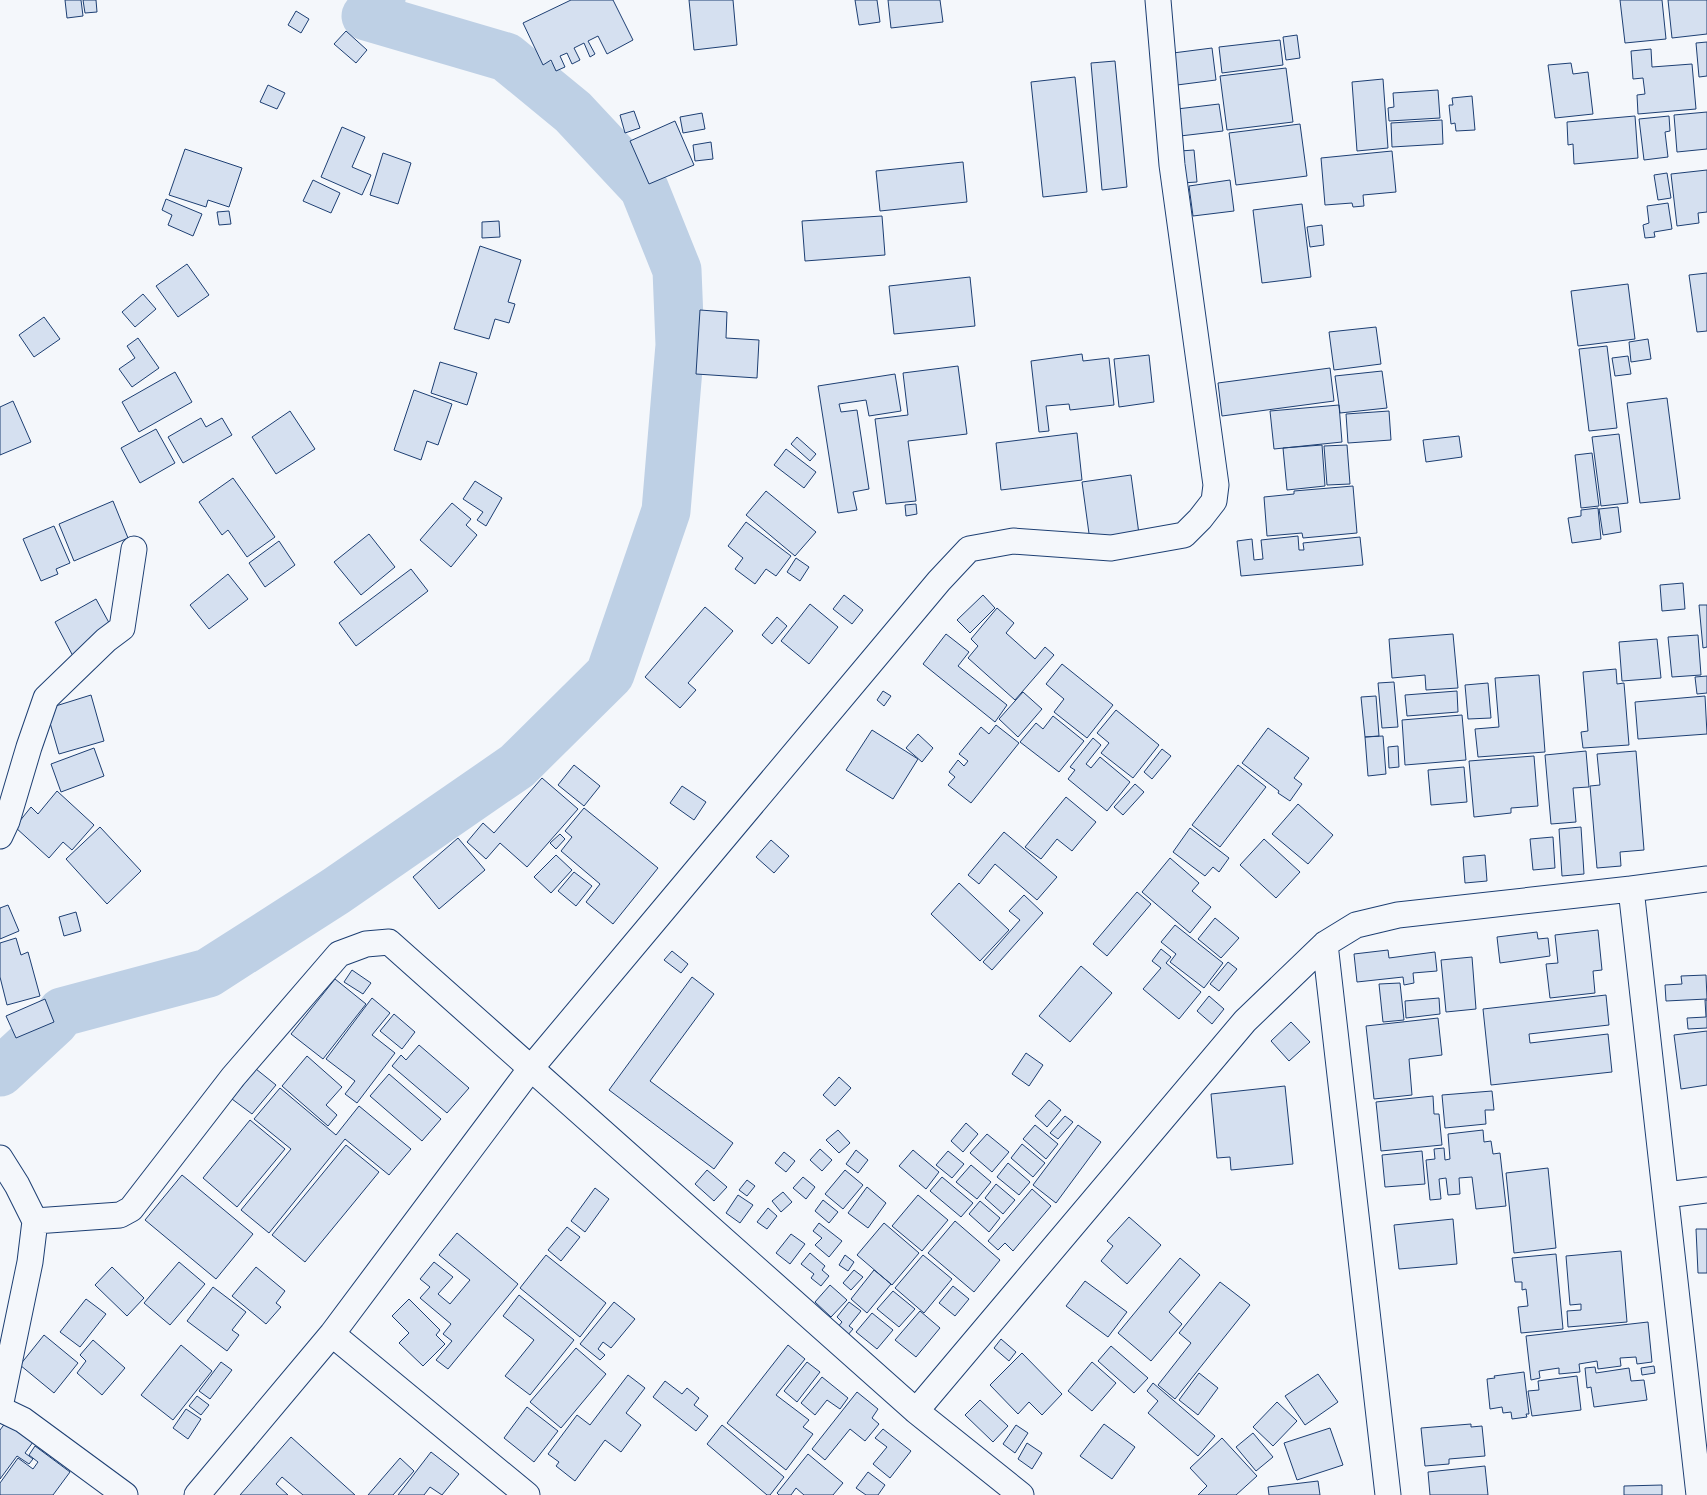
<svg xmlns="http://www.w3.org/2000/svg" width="1707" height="1495" font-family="'Roboto Condensed',sans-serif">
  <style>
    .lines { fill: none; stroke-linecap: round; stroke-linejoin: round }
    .river { stroke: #bed0e5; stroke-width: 49 }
    .building { fill: #d5e0f0; stroke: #1d3f73 }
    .street-casing { stroke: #1d3f73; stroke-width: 27 }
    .street { stroke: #f4f7fb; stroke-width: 25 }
  </style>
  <rect width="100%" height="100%" fill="#f4f7fb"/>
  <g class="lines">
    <path class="river" d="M0 1072 54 1022 62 1012 208 973 336 891 517 766 610 674 666 511 680 345 677 270 644 188 573 112 506 57 366 16 381 0"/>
  </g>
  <path class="building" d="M65 0H81L83 16 67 18Z
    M83 0H96L97 12 85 13Z
    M571 0H613L633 40 607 54 598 36 588 41 595 54 590 57 584 43 574 48 580 60 572 64 567 53 560 56 565 67 556 71 551 60 543 65 523 23Z
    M689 0H733L737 45 694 50Z
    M855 0H877L880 22 859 25Z
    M888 0H940L943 22 891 28Z
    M1620 0H1662L1666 39 1625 43Z
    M1668 0H1707V34L1672 38Z
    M296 11 309 19 301 33 288 25Z
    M346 31 367 50 356 63 334 44Z
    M1297 35 1300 58 1286 60 1283 37Z
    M1280 40 1283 65 1222 73 1219 47Z
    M1707 42V76L1699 77 1696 43Z
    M1212 48 1216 80 1177 85 1173 53Z
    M1651 49 1652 67 1692 64 1696 109 1638 114 1637 95 1645 94 1643 78 1633 79 1631 51Z
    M1115 61 1127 187 1102 190 1091 63Z
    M1571 63 1573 74 1588 72 1593 114 1555 118 1548 65Z
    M1286 68 1293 122 1227 130 1220 76Z
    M1075 77 1087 192 1043 197 1031 82Z
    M1383 79 1388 148 1357 151 1352 82Z
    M268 85 285 93 277 109 260 102Z
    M1438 90 1440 118 1389 121 1388 108 1394 107 1393 93Z
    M1472 96 1475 130 1456 131 1455 123 1451 124 1449 105H1453L1452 98Z
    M1219 104 1223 131 1180 136 1177 109Z
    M634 111 640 128 625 133 620 115Z
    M1707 112V149L1677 152 1674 115Z
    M702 113 705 129 683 133 680 117Z
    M1635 116 1638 158 1574 164 1573 144 1568 145 1567 122Z
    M1669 116 1670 131 1665 132 1668 157 1644 160 1639 119Z
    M1442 120 1443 144 1392 147 1391 123Z
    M675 121 694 165 649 184 630 141Z
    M1300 124 1307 176 1236 185 1229 133Z
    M342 127 365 137 352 167 371 175 362 195 321 177Z
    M711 142 713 159 695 161 693 145Z
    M185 149 242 168 229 207 208 200 206 207 169 195Z
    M1194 150 1197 182 1182 183 1180 151Z
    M1392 151 1396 192 1363 195 1364 206 1353 207 1352 203 1325 205 1321 158Z
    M383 153 411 163 398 204 370 195Z
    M963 162 967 202 880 211 876 171Z
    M1707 170V212L1698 213 1699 223 1677 226 1671 174Z
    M1667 173 1671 198 1658 200 1654 175Z
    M313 180 340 193 331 213 303 201Z
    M1230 180 1234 211 1193 216 1189 186Z
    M166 199 202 214 193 236 168 225 172 215 162 210Z
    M1668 203 1672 229 1654 232 1655 237 1645 238 1643 225 1649 223 1647 206Z
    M1302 204 1311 277 1262 283 1253 210Z
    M229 211 231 224 219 225 217 212Z
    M882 216 885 255 805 261 802 221Z
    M499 221 500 237 482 238V222Z
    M1322 225 1324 245 1310 247 1307 227Z
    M480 246 521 260 508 302 515 304 509 323 495 319 489 339 454 329Z
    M187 264 209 295 178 317 156 286Z
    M1707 273V331L1697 332 1689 275Z
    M970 277 975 326 894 334 889 286Z
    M1628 284 1635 339 1578 346 1571 291Z
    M143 294 156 309 135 327 122 312Z
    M700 310 727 312 726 338 759 340 757 378 696 374Z
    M44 317 60 339 34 357 19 335Z
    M1376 327 1381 364 1334 370 1329 332Z
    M138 338 159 368 132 387 119 369 135 358 127 346Z
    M1648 339 1651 359 1631 362 1629 342Z
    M1607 346 1617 428 1589 431 1579 349Z
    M1082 354 1083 361 1109 358 1114 405 1070 410 1069 404 1046 406 1049 431 1039 432 1031 361Z
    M1149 355 1154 402 1119 407 1114 359Z
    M1628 356 1631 374 1615 376 1612 358Z
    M440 362 477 373 467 405 431 393Z
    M958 366 967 434 908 441 916 501 886 504 875 419 908 415 903 373Z
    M1330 368 1334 401 1222 416 1218 383Z
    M1382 371 1387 408 1340 413 1335 376Z
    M175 372 192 402 139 432 122 402Z
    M895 374 901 411 869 416 866 400 839 404 841 412 857 410 869 489 853 492 857 510 838 513 818 386Z
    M414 390 452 404 438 445 427 441 421 460 394 450Z
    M1667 398 1680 499 1640 503 1627 403Z
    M13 401 31 442 0 455V407Z
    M1339 405 1342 442 1274 449 1270 411Z
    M290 411 315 449 276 474 252 437Z
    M1389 411 1391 440 1348 443 1346 414Z
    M201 418 206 427 222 418 232 435 183 463 168 437Z
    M156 429 175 463 140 483 121 448Z
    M1077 433 1082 480 1001 490 996 443Z
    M1619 434 1628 503 1601 506 1592 437Z
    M1459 436 1462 457 1426 462 1423 440Z
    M797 437 816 454 810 461 791 444Z
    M1322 445 1325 486 1287 490 1283 448Z
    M1347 445 1350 484 1327 485 1324 446Z
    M786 449 816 472 804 488 774 465Z
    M1592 453 1599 506 1581 508 1575 455Z
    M1131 475 1139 534 1090 541 1082 482Z
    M233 478 275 537 247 557 228 530 222 535 199 502Z
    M475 481 502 498 486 526 477 520 483 512 463 499Z
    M1353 486 1357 533 1303 538 1302 533 1267 536 1264 497 1294 494V491Z
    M766 491 816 532 795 556 746 515Z
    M113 501 128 538 74 561 59 524Z
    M452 503 471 519 466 525 477 535 451 567 420 540Z
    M916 504 917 514 906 516 905 505Z
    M1618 507 1621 532 1603 535 1599 509Z
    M1598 508 1601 539 1572 543 1568 518 1581 516V510Z
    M746 522 791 556 776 576 766 569 755 584 735 569 743 558 728 546Z
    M54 526 70 563 56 569 58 574 41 581 23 539Z
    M369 534 395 567 361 595 334 562Z
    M1298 536 1299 550H1304L1303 543 1360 537 1363 565 1241 576 1237 541 1252 539 1254 560 1263 559 1261 540Z
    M279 541 295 565 265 587 249 563Z
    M796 558 809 567 800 581 787 572Z
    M411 569 428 591 356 646 339 623Z
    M228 574 248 599 209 629 190 605Z
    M1683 583 1685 609 1662 611 1660 585Z
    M844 595 863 610 852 624 833 609Z
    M983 595 995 608 970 633 957 620Z
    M96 599 113 630 74 658 55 622Z
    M810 604 838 627 809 664 781 641Z
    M1699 605H1707V647L1703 648Z
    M705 607 733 631 688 683 696 690 680 708 645 677Z
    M997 608 1014 623 1006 633 1035 659 1045 647 1054 655 1015 700 968 658 978 646 971 639Z
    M777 617 787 626 772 644 762 635Z
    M946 634 969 652 958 666 1007 705 995 722 923 664Z
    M1453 634 1458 688 1426 690 1425 675 1392 678 1389 639Z
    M1698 635 1701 675 1672 677 1668 637Z
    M1657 639 1661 678 1622 681 1619 642Z
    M1062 664 1113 705 1087 738 1054 712 1064 699 1046 684Z
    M1616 669 1617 684 1624 683 1629 745 1583 748 1581 732 1588 731 1583 672Z
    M1539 675 1545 752 1478 757 1475 729 1499 727 1495 678Z
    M1707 676V693L1697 694 1695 677Z
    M1394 682 1398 727 1382 728 1378 683Z
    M1488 683 1491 718 1468 719 1465 685Z
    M883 691 891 696 884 706 877 700Z
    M1457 691 1458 712 1407 716 1405 695Z
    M1023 692 1042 709 1018 737 999 719Z
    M91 695 104 741 59 754 46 709Z
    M1376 696 1379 736 1365 737 1361 697Z
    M1705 696 1707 734 1638 739 1635 702Z
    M1116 710 1159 745 1133 778 1101 753 1109 743 1097 733Z
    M1462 715 1466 760 1405 765 1402 720Z
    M1053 716 1084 741 1059 772 1020 742 1036 723 1043 729Z
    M996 725 1019 743 971 803 948 785 955 777 949 772 958 760 964 766 968 761 959 754 981 727 989 734Z
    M1268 728 1309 758 1294 778 1302 784 1290 801 1278 793 1279 791 1242 763Z
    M872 730 918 759 893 799 846 770Z
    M918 734 933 748 922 762 906 748Z
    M1383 736 1386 774 1368 776 1365 737Z
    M1093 738 1101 745 1086 764 1091 768 1100 757 1130 782 1107 811 1068 779 1075 770 1070 767Z
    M1398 746 1399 767 1389 768 1388 747Z
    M94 748 104 776 61 792 51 764Z
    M1162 749 1171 756 1152 779 1144 772Z
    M1586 751 1589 787 1573 788 1576 822 1551 824 1545 755Z
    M1636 751 1644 850 1620 852 1621 866 1597 868 1590 786 1600 785 1597 754Z
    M1534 756 1538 806 1511 808V813L1474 817 1469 761Z
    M574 765 600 786 584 806 558 785Z
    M1238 765 1266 787 1220 847 1192 825Z
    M1464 767 1467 802 1431 805 1428 770Z
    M542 778 578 809 527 867 500 843 486 859 467 842 483 823 494 833Z
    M1135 784 1144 792 1123 815 1114 807Z
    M682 786 706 802 694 820 670 803Z
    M57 791 94 825 72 850 63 842 49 858 15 827 31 807 38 814Z
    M1066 797 1096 822 1072 851 1057 839 1041 859 1025 847Z
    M1298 804 1333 835 1308 864 1272 834Z
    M584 808 658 868 613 924 586 902 600 884 561 851 572 837 565 831Z
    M100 827 141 871 107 904 66 859Z
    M1581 827 1584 874 1562 876 1559 829Z
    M1190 828 1229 858 1219 872 1213 867 1205 876 1173 852Z
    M1004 832 1057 877 1037 900 995 864 979 884 968 875Z
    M560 834 565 839 556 849 550 843Z
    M1553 837 1555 868 1533 870 1530 839Z
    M458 838 485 870 439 909 413 877Z
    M1264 839 1300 872 1276 898 1240 865Z
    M771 840 789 856 774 873 756 857Z
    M556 855 572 870 551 893 534 877Z
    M1485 855 1487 881 1465 883 1463 857Z
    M1170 858 1199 883 1192 891 1211 907 1190 933 1142 892Z
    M574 872 592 886 576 906 558 891Z
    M959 883 1009 930 980 961 931 914Z
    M1137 892 1151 904 1107 956 1093 944Z
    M1024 895 1043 913 992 970 983 962 1020 920 1009 911Z
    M8 905 19 931 0 939V908Z
    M76 912 81 931 64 936 59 917Z
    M1215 918 1239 938 1221 958 1198 939Z
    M1175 925 1223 963 1204 988 1170 962 1176 954 1161 942Z
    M1598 930 1602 970 1593 971 1595 993 1550 998 1546 964 1558 963 1555 935Z
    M1537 932 1538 939 1548 938 1550 956 1500 963 1497 937Z
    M16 938 21 955 28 952 40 996 7 1005 0 977V943Z
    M1161 949 1171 957 1166 963 1201 992 1179 1019 1143 989 1161 968 1152 961Z
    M1388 950 1389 958 1435 952 1437 971 1413 973 1414 983 1404 985 1403 977 1357 982 1354 954Z
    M672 951 688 964 681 973 664 960Z
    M1472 957 1476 1009 1446 1012 1441 960Z
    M1228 962 1237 969 1219 991 1210 984Z
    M1081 966 1112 993 1070 1042 1039 1016Z
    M352 970 371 983 363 994 344 982Z
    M1706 975 1707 999 1666 1001 1665 985 1682 984 1681 976Z
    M692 977 714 994 650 1081 733 1143 714 1169 609 1090Z
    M335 979 366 1004 323 1059 291 1034Z
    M1400 983 1404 1020 1383 1022 1379 984Z
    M1606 995 1609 1025 1529 1034 1530 1043 1608 1034 1612 1072 1491 1085 1483 1009Z
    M1209 996 1224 1009 1212 1024 1197 1011Z
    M372 998 390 1013 372 1035 395 1053 357 1103 345 1094 355 1081 326 1059Z
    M1439 998 1440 1014 1406 1018 1405 1001Z
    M45 999 54 1022 16 1038 6 1016Z
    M1705 1000H1707V1028L1688 1029 1687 1018 1706 1017Z
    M394 1014 415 1032 402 1049 380 1031Z
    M1438 1018 1442 1055 1409 1059 1412 1095 1374 1099 1366 1026Z
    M1291 1022 1310 1042 1289 1061 1271 1041Z
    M1707 1031V1085L1681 1089 1674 1035Z
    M419 1045 469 1088 447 1113 392 1066 401 1055 406 1060Z
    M1026 1053 1043 1065 1029 1086 1012 1074Z
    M307 1056 342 1087 326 1105 337 1115 328 1126 282 1086Z
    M256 1069 276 1085 252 1114 232 1099Z
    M389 1074 441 1119 422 1141 370 1096Z
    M839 1077 851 1088 835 1106 823 1095Z
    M1285 1086 1293 1164 1231 1170 1230 1157 1217 1158 1211 1094Z
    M280 1088 336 1135 359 1106 411 1149 389 1175 345 1139 269 1233 241 1210 291 1149 254 1119Z
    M1492 1091 1494 1110H1485L1486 1124 1445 1128 1442 1095Z
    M1433 1096 1434 1114H1439L1442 1145 1381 1151 1376 1102Z
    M1049 1100 1061 1110 1047 1127 1035 1116Z
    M1065 1116 1073 1122 1058 1139 1050 1133Z
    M250 1120 285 1149 237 1207 203 1178Z
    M966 1123 978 1134 963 1152 951 1141Z
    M1035 1125 1058 1144 1046 1159 1023 1139Z
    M1078 1125 1101 1142 1056 1203 1033 1185Z
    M838 1130 850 1143 839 1153 826 1140Z
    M1483 1130 1484 1142 1491 1141 1493 1154 1500 1153 1506 1206 1476 1209 1472 1177 1459 1178 1460 1194 1448 1195 1446 1178 1439 1179 1441 1199 1430 1200 1426 1160 1435 1159 1434 1149 1444 1148 1445 1160 1450 1159 1448 1134Z
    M987 1134 1009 1152 992 1172 970 1153Z
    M1022 1144 1045 1163 1033 1177 1011 1158Z
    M346 1145 379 1172 305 1262 272 1235Z
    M820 1149 832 1160 822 1171 810 1160Z
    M856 1150 868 1160 858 1173 846 1164Z
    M913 1150 939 1172 926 1189 899 1166Z
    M948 1151 964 1164 952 1178 936 1165Z
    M1422 1151 1425 1184 1385 1187 1382 1155Z
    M784 1152 795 1161 786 1172 775 1163Z
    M1008 1163 1030 1182 1019 1195 997 1177Z
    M971 1165 991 1182 977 1199 956 1182Z
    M1548 1168 1556 1248 1514 1253 1506 1173Z
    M707 1170 727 1187 714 1201 695 1184Z
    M845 1170 863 1185 843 1209 825 1194Z
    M182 1175 253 1234 216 1279 145 1220Z
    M803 1177 815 1187 806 1199 793 1188Z
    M942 1177 973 1203 961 1217 930 1191Z
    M747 1180 755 1186 747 1196 739 1190Z
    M996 1184 1015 1200 1003 1214 985 1198Z
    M867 1187 886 1203 868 1228 848 1213Z
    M595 1188 609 1199 585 1232 571 1221Z
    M1032 1189 1051 1206 1013 1251 1005 1243 998 1250 988 1241Z
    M783 1192 792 1202 781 1212 772 1201Z
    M738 1195 753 1205 740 1223 726 1213Z
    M918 1195 948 1220 922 1251 892 1226Z
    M823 1200 838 1212 829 1223 815 1211Z
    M980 1201 1000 1218 989 1232 969 1214Z
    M768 1208 777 1216 767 1229 757 1222Z
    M1129 1217 1161 1245 1127 1284 1101 1261 1113 1246 1107 1241Z
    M1453 1219 1457 1264 1399 1269 1394 1225Z
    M955 1221 1000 1260 974 1292 928 1253Z
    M819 1223 842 1241 829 1257 815 1245 822 1238 813 1231Z
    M884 1223 919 1253 892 1285 857 1255Z
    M567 1227 580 1237 561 1261 548 1250Z
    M1696 1229H1707V1273H1698Z
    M457 1233 518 1284 448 1369 436 1360 452 1341 443 1334 451 1324 420 1298 430 1287 420 1279 434 1262 453 1277 438 1294 450 1304 470 1280 439 1255Z
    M791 1234 805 1244 790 1264 776 1253Z
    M1621 1251 1627 1322 1568 1327 1567 1311 1581 1310V1304L1570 1305 1566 1256Z
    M810 1253 825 1266 822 1270 829 1276 821 1286 811 1278 814 1274 801 1264Z
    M1556 1254 1563 1329 1521 1333 1518 1307 1528 1306 1526 1289 1522 1290V1282H1515L1512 1258Z
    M546 1255 606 1303 580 1337 520 1288Z
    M845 1255 854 1262 848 1271 839 1265Z
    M923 1255 952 1279 924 1313 895 1288Z
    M1180 1258 1200 1275 1169 1312 1182 1324 1151 1361 1118 1333Z
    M179 1262 205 1284 170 1325 144 1303Z
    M112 1267 144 1298 127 1316 95 1285Z
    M256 1267 285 1291 276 1303 281 1307 266 1324 232 1296Z
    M854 1270 863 1277 851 1290 843 1283Z
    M874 1270 891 1284 867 1313 851 1299Z
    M1085 1281 1127 1312 1108 1337 1066 1306Z
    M1220 1282 1250 1305 1175 1399 1158 1385 1191 1343 1179 1333Z
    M830 1285 847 1300 831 1317 815 1302Z
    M953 1286 969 1299 955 1316 939 1303Z
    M213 1287 246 1312 232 1330 239 1335 227 1351 187 1321Z
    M893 1291 915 1309 899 1327 877 1309Z
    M519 1295 574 1340 530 1395 505 1376 534 1340 503 1316Z
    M86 1299 106 1314 80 1347 60 1332Z
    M409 1299 440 1330 436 1335 445 1344 423 1366 399 1343 409 1333 392 1316Z
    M614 1302 635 1319 611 1348 603 1342 598 1349 605 1355 600 1360 580 1344Z
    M849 1302 861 1311 849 1326 853 1329 847 1336 837 1328 842 1322 837 1317Z
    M920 1311 940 1328 916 1357 895 1340Z
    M872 1313 893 1330 877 1349 856 1332Z
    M1648 1322 1652 1362 1637 1364 1636 1357 1620 1358 1621 1366 1598 1369 1597 1361 1579 1364 1580 1372 1559 1374V1368L1539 1371 1540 1378 1531 1380 1526 1336Z
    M44 1335 78 1363 54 1393 20 1365Z
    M1001 1339 1016 1352 1009 1361 994 1348Z
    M93 1340 125 1368 102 1395 77 1373 86 1361 80 1355Z
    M181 1345 212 1371 173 1420 141 1395Z
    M788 1345 805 1359 776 1395 809 1420 803 1427 813 1434 786 1470 727 1423Z
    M1111 1346 1148 1378 1134 1393 1098 1361Z
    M576 1348 606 1374 561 1428 530 1402Z
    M1022 1353 1062 1394 1042 1415 1029 1402 1018 1414 990 1385Z
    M221 1362 232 1370 210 1399 199 1391Z
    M807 1362 820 1372 797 1402 784 1391Z
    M1092 1362 1116 1383 1092 1411 1068 1391Z
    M1654 1366 1655 1373 1642 1375 1641 1368Z
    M1595 1367 1596 1373 1629 1368 1631 1381 1644 1380 1647 1400 1594 1407 1591 1387 1587 1388 1585 1368Z
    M1524 1372 1529 1414H1526L1527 1417 1512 1419 1511 1412 1503 1413 1502 1407 1490 1409 1487 1379 1495 1378 1494 1376Z
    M1199 1373 1218 1388 1198 1415 1179 1400Z
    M1318 1374 1338 1402 1305 1425 1285 1396Z
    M628 1375 645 1388 626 1413 641 1425 621 1452 605 1440 575 1481 556 1466 559 1462 548 1454 577 1415 590 1425Z
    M1577 1376 1581 1410 1532 1416 1528 1391 1539 1390 1538 1381Z
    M822 1377 848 1398 840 1409 827 1400 815 1415 801 1403Z
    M665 1381 682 1394 687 1388 699 1398 694 1405 708 1416 696 1431 653 1397Z
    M1153 1383 1215 1436 1198 1456 1148 1413 1158 1401 1147 1391Z
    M857 1392 878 1409 872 1418 879 1424 865 1441 850 1429 825 1460 812 1449Z
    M197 1396 209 1405 201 1415 189 1406Z
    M980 1400 1008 1426 993 1442 965 1415Z
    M1277 1402 1297 1421 1273 1446 1253 1427Z
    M527 1407 558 1431 534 1462 504 1438Z
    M186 1409 201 1419 188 1439 173 1428Z
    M6 1422 33 1442 25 1453 33 1459 29 1464 17 1456 0 1479V1430Z
    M1104 1424 1135 1447 1112 1479 1080 1456Z
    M1471 1424V1427L1482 1426 1485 1456 1449 1459V1464L1425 1466 1421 1428Z
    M722 1425 784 1477 770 1495H767L707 1444Z
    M1016 1425 1028 1433 1015 1453 1003 1444Z
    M1330 1428 1343 1465 1297 1480 1284 1443Z
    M883 1429 911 1451 890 1478 873 1464 887 1447 875 1438Z
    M1253 1433 1273 1457 1256 1471 1236 1447Z
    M291 1437 355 1495H303L282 1477 276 1484 288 1495H240Z
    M1222 1438 1257 1476 1236 1495H1198L1207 1486 1190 1468Z
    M1027 1443 1042 1453 1032 1469 1018 1459Z
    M35 1446 70 1472 53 1495H0V1483L18 1458 33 1469 38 1462 29 1455Z
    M431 1452 459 1474 442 1495 430 1487 424 1495H398Z
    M808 1454 843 1483 833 1495H804L796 1488 791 1495H779L777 1493Z
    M400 1458 414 1471 393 1495H368Z
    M1485 1466 1488 1495H1430L1428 1472Z
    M868 1472 885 1485 878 1495H866L856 1488Z
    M1318 1481 1320 1495H1269L1268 1487Z
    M1662 1485V1495H1624V1486Z"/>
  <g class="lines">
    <defs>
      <path id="street" d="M0 836 7 821 29 747 46 698 106 640 122 628 134 549
        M1631 889 1699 1495
        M1325 944 1388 1495
        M0 1158 17 1185 35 1221 30 1262 0 1407
        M1666 1195 1707 1190
        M35 1221 120 1215 131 1209 233 1077 339 954 366 944 389 942 916 1411 1021 1495
        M332 1334 527 1495
        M0 1409 23 1420 125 1495
        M916 1411 1245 1021 1325 944 1356 925 1398 915 1631 889 1707 879
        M197 1495 332 1334 531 1068 939 581 969 549 1013 541 1111 548 1184 535 1200 519 1214 501 1216 485 1172 165 1158 0"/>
    </defs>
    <use href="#street" class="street-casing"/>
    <use href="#street" class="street"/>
  </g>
</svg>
